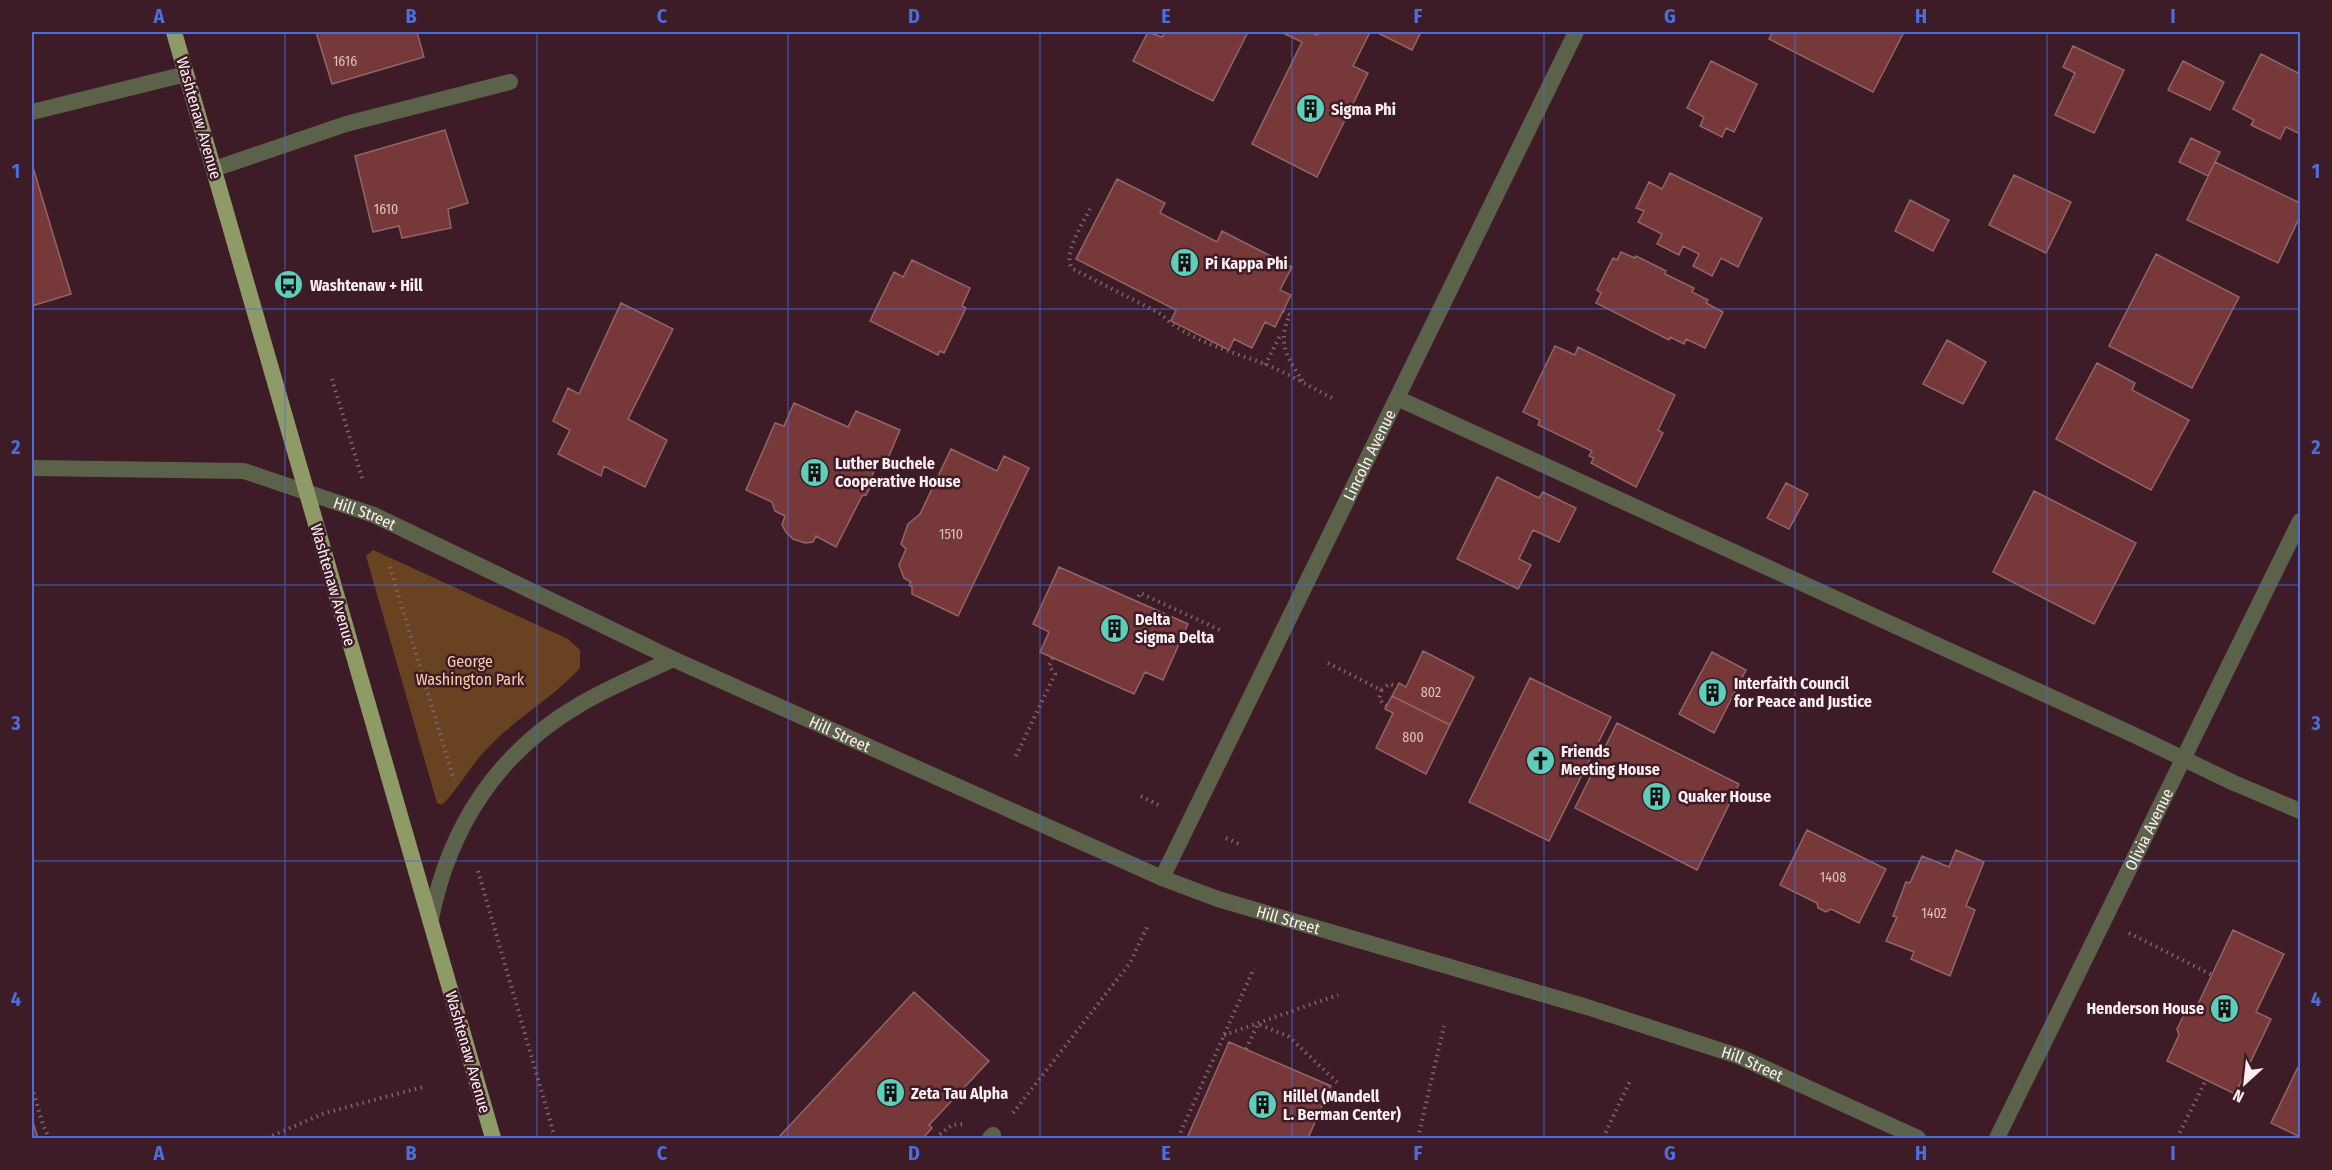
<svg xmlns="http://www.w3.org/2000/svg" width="2332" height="1170" font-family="'Fira Sans Condensed',sans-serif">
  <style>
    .green { fill: #684221 }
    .building { fill: #763839; stroke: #916665; stroke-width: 1.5 }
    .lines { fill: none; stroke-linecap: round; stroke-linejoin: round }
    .path { stroke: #80646d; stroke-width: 4; stroke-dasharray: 1.5 4.5; stroke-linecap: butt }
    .service { stroke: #5b6249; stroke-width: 16 }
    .minor { stroke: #5b6249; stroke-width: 16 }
    .tertiary { stroke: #5b6249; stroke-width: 16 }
    .primary { stroke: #8e9b67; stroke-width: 16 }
    .grid { fill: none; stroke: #4a6edd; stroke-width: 1.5; stroke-opacity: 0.55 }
    .labels { text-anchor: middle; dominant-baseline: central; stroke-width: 5; stroke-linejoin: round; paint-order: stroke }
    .number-label { font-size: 14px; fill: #dac0c3 }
    .poi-label { font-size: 16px; font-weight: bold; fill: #fceef1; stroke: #3e1c27; text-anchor: start }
    .street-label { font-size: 16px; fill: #fceef1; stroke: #3e1c27 }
    .park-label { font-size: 16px; fill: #facda9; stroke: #3e1c27 }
    .neatline { fill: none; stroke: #4a6edd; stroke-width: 2 }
    .grid-label { font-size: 20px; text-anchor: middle; font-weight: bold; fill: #4a6edd }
  </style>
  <rect width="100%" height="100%" fill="#3e1c27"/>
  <path class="green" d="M373 550 568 639 580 650V668C551 700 512 720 483 753 468 770 458 789 442 805L437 803 366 556Z"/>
  <path class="building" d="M316 32H417L424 57 332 84Z
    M1148 32 1162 37 1165 32H1248L1213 101 1133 61Z
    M1281 32H1310L1317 35 1319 32H1370L1353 66 1368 73 1317 177 1252 144 1302 42Z
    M1376 32H1421L1412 50Z
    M1773 32H1904L1873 92 1769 39Z
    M2073 46 2124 70 2094 133 2055 115 2075 73 2063 67Z
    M2261 54 2300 74V134L2286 127 2280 139 2251 125 2254 120 2233 109Z
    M1711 61 1757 84 1734 132 1726 128 1722 137 1700 126 1704 117 1687 108Z
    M2183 61 2224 82 2210 110 2168 90Z
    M445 130 468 203 448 209 451 228 402 238 399 226 373 232 355 156Z
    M2191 138 2220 152 2208 176 2179 162Z
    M2215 162 2300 203V216L2278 263 2187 220Z
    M32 164 71 294 32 306Z
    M1670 173 1762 218 1738 267 1721 258 1712 276 1693 266 1699 254 1683 246 1679 255 1657 244 1662 234 1638 222 1644 211 1636 208 1649 182 1662 189Z
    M2014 175 2071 202 2046 253 1989 225Z
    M1117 179 1165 203 1160 213 1217 242 1222 231 1292 267 1280 290 1291 295 1275 327 1265 322 1252 348 1234 339 1229 350 1171 321 1176 310 1076 259Z
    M1910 200 1949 220 1933 251 1895 231Z
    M1621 252 1635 258 1636 256 1666 271 1665 274 1694 288 1692 292 1708 300 1706 303 1723 312 1705 348 1686 339 1684 344 1670 337 1669 340 1596 303 1601 293 1597 290 1613 258 1617 260Z
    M2156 254 2239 297 2192 388 2109 346Z
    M912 260 970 288 962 306 966 308 944 353 940 351 938 355 870 321 894 272 903 277Z
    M621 303 673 329 628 419 667 440 645 487 604 466 601 476 558 454 570 430 553 421 568 388 579 394Z
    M1947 340 1986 362 1963 404 1923 384Z
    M1555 346 1575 355 1578 347 1675 395 1658 430 1663 433 1636 487 1591 463 1594 458 1589 456 1592 451 1538 425 1540 420 1523 412Z
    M2097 363 2135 383 2132 390 2189 420 2151 490 2056 439Z
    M794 403 848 427 856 411 900 430 886 463 879 459 870 481 871 486 866 495 862 496 836 547 816 536 813 542 805 543 793 539 786 532 782 525 785 516 775 511 772 502 746 490 775 423 784 426Z
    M951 449 997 471 1004 456 1029 468 958 616 912 594V587L909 585 911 582 904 578 899 565 906 549 901 544 908 524 920 514Z
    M1497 477 1539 498 1543 492 1576 508 1559 542 1533 530 1519 559 1531 565 1518 589 1457 559Z
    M1786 483 1808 494 1789 529 1767 518Z
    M2034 491 2136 543 2094 624 1993 572Z
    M1059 567 1188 624 1163 680 1145 672 1134 694 1040 652 1049 632 1033 624Z
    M1423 651 1474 677 1450 725 1392 696 1399 683 1406 687Z
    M1712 652 1746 670 1714 733 1679 714Z
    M1530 678 1611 717 1549 841 1469 802Z
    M1392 696 1450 725 1426 774 1376 748 1393 713 1385 709Z
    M1617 723 1739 784 1697 870 1575 808Z
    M1807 830 1886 869 1859 923 1831 909 1826 912 1818 908 1817 903 1780 885Z
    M1956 850 1984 862 1966 906 1975 910 1950 976 1911 959 1914 952 1886 941 1897 917 1893 916 1906 882 1910 883 1922 856 1949 867Z
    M2233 930 2284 954 2256 1012 2271 1019 2235 1094 2167 1061 2179 1035 2177 1029 2185 1013 2198 1004Z
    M914 992 989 1061 929 1125 932 1128 924 1137 778 1138Z
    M1229 1042 1331 1086 1308 1138H1187Z
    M2300 1063V1137L2271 1123Z
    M32 1119 38 1138H32Z"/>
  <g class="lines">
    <path class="path" d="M1090 209C1083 223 1061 256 1073 269L1161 314C1184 339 1233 352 1265 364 1289 374 1312 388 1336 400
      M1283 311 1290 315C1276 343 1288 360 1305 384
      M1265 365 1281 334
      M332 379 362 478
      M390 567 454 780
      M1136 602 1140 593 1222 631
      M1328 663 1381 690 1389 684 1397 686
      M1381 690 1379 698 1383 704 1387 706
      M1016 756 1055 674 1049 666 1053 657
      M1141 796 1160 806
      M1226 838 1239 844
      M478 871 555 1138
      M2129 933 2212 975
      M1224 1035 1338 995
      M1246 1049 1258 1024 1288 1036 1338 1083
      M32 1087 43 1125 49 1138
      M1013 1113 1130 963 1147 927
      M924 1137 926 1138
      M267 1138 325 1113 423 1087
      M935 1138 952 1125 963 1124
      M1178 1138 1254 968
      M1418 1138 1444 1026
      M1603 1138 1631 1079
      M2177 1138 2206 1080"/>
    <path class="service" d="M32 112 186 74
      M214 169 346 124 510 82
      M1397 398 2134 735 2234 783 2300 811
      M990 1138 993 1135"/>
    <g class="minor">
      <path id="s1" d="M1162 878 1576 32"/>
      <path d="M431 919C449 827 498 752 579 705 609 687 642 674 673 659"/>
      <path id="s2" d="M1997 1138 2300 521"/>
    </g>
    <path class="tertiary" id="s3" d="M32 468 244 471 374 515 673 659 1162 878 1218 899 1587 1007 1738 1056 1918 1138"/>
    <path class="primary" d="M174 32 493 1138"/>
  </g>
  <path class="grid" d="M285 32V1138M537 32V1138M788 32V1138M1040 32V1138M1292 32V1138M1544 32V1138M1795 32V1138M2047 32V1138M32 309H2300M32 585H2300M32 861H2300"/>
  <defs>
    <symbol id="building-disc" viewBox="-11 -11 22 22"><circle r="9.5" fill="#5cceba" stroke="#3e1c27"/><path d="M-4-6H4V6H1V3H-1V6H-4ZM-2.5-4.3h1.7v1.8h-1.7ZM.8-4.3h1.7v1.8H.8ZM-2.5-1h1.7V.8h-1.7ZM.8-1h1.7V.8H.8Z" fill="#111"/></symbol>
    <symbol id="bus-disc" viewBox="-11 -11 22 22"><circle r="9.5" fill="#5cceba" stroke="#3e1c27"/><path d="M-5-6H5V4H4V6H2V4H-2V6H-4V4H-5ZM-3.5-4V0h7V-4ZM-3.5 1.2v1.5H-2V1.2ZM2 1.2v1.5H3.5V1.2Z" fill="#111"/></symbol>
    <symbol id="church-disc" viewBox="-11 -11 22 22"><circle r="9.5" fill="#5cceba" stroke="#3e1c27"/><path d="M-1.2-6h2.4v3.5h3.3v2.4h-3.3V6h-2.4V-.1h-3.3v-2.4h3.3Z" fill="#111"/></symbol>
  </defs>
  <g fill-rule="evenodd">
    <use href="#building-disc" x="1294" y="92" width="33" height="33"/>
    <use href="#building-disc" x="1168" y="246" width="33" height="33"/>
    <use href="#bus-disc" x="272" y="268" width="33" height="33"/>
    <use href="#building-disc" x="798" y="456" width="33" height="33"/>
    <use href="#building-disc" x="1098" y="612" width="33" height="33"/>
    <use href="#building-disc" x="1696" y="676" width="33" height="33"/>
    <use href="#church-disc" x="1524" y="744" width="33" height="33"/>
    <use href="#building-disc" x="1640" y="780" width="33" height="33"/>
    <use href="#building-disc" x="2208" y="992" width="33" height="33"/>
    <use href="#building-disc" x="874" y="1076" width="33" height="33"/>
    <use href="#building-disc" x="1246" y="1088" width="33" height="33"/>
  </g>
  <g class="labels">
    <g class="number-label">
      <text x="345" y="61">1616</text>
      <text x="386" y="209">1610</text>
      <text x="951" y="534">1510</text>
      <text x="1431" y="692">802</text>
      <text x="1413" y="737">800</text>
      <text x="1833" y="877">1408</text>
      <text x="1934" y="913">1402</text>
    </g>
    <g class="poi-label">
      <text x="1331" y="109">Sigma Phi</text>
      <text x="1205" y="263">Pi Kappa Phi</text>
      <text x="310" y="285">Washtenaw + Hill</text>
      <text x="835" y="463">Luther Buchele<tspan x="835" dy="18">Cooperative House</tspan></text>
      <text x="1135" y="619">Delta<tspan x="1135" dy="18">Sigma Delta</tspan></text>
      <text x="1734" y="683">Interfaith Council<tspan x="1734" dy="18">for Peace and Justice</tspan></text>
      <text x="1561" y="751">Friends<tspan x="1561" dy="18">Meeting House</tspan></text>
      <text x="1678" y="796">Quaker House</text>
      <text x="2204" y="1008" text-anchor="end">Henderson House</text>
      <text x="911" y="1093">Zeta Tau Alpha</text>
      <text x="1283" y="1096">Hillel (Mandell<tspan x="1283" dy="18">L. Berman Center)</tspan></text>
    </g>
    <g class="street-label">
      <text transform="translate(199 118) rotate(74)">Washtenaw Avenue</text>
      <text stroke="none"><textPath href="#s1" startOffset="471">Lincoln Avenue</textPath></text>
      <text stroke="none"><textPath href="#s3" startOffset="340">Hill Street</textPath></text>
      <text transform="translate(333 585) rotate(74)">Washtenaw Avenue</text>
      <text stroke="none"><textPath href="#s3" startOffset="864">Hill Street</textPath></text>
      <text stroke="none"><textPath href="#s2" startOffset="344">Olivia Avenue</textPath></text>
      <text stroke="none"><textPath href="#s3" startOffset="1350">Hill Street</textPath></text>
      <text transform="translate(468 1052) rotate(74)">Washtenaw Avenue</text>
      <text stroke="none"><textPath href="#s3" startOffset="1836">Hill Street</textPath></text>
    </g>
    <g class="park-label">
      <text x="470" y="661">George<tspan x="470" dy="18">Washington Park</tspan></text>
    </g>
  </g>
  <rect width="2332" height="1170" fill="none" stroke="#3e1c27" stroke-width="66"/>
  <g transform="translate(2245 1083) rotate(207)" stroke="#3e1c27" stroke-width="4.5" paint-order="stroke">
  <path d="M0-4.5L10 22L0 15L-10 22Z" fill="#fceef1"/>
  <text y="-9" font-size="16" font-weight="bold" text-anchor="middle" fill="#fceef1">N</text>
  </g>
  <rect x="33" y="33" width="2266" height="1104" class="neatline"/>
  <g class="grid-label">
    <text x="159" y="23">A</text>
    <text x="411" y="23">B</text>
    <text x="662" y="23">C</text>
    <text x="914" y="23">D</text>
    <text x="1166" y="23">E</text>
    <text x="1418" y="23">F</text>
    <text x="1670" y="23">G</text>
    <text x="1921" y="23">H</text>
    <text x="2173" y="23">I</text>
    <text x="16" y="178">1</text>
    <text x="2316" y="178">1</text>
    <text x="16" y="454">2</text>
    <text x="2316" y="454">2</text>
    <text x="16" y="730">3</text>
    <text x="2316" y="730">3</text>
    <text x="16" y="1006">4</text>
    <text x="2316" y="1006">4</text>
    <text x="159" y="1160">A</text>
    <text x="411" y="1160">B</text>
    <text x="662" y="1160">C</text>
    <text x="914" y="1160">D</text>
    <text x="1166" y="1160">E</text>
    <text x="1418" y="1160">F</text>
    <text x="1670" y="1160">G</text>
    <text x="1921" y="1160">H</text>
    <text x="2173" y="1160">I</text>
  </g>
</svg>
